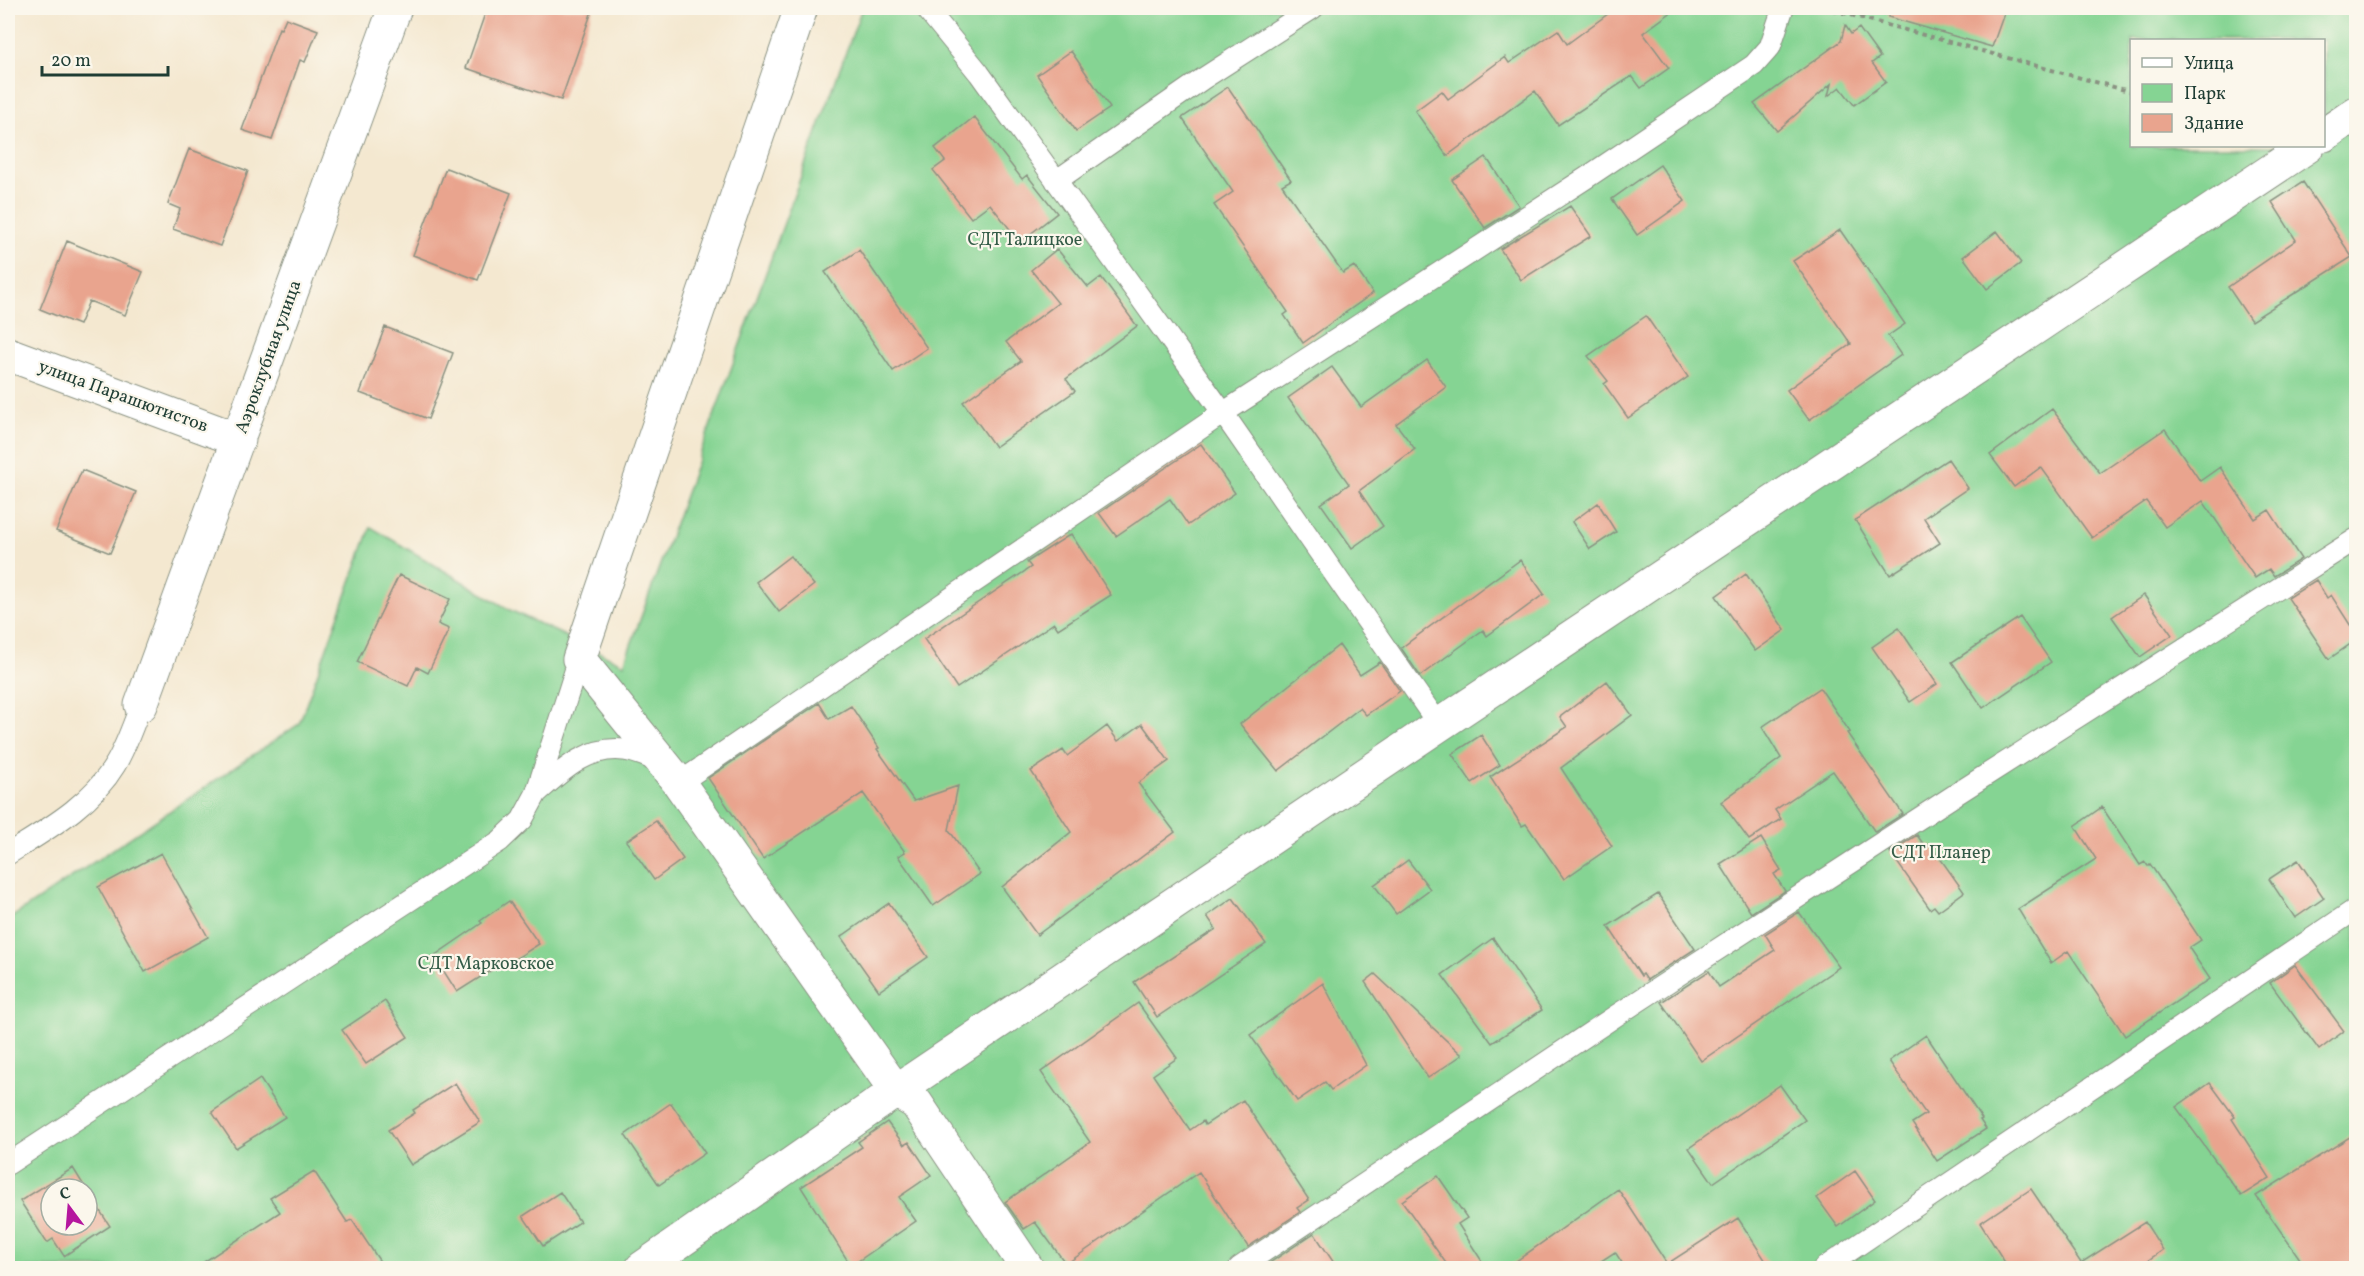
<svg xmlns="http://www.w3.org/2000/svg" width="2364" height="1276" font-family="Vollkorn,serif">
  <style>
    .green { fill: #85d493; stroke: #528864; stroke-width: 1.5; fill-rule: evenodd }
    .building { fill: #e9a48e }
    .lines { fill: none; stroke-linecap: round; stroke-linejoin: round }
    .service-casing { stroke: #8a9282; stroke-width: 23 }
    .minor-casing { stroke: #8a9282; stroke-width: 35 }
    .path { stroke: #8a9282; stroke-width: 4; stroke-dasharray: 4.5 4.5; stroke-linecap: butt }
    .service { stroke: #fff; stroke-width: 21 }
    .minor { stroke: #fff; stroke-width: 33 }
    .labels { text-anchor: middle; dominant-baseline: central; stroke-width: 4.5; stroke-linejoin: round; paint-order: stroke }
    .park-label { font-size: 18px; fill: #335b47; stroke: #fbf7ec }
    .street-label { font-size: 18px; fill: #1f3d34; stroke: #fbf7ec }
  </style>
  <rect width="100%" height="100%" fill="#fbf7ec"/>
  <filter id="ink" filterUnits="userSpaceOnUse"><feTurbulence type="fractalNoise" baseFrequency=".0167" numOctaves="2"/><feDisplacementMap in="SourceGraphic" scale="12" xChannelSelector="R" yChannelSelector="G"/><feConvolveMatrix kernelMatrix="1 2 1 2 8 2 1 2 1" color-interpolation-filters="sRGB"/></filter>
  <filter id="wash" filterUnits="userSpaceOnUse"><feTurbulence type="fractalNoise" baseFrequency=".008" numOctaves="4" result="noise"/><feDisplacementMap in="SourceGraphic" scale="24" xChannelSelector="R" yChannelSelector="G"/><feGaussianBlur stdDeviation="1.35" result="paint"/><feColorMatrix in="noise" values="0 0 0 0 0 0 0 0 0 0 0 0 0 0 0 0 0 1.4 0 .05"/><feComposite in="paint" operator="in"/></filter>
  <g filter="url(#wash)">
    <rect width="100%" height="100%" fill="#f4e8d0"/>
    <path class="green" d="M862 8H2356V1268H8V920L299 724 371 527 510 610 624 664ZM2132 40H2324V146H2132ZM51 1189H87V1225H51Z"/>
    <g id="blocks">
      <path class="building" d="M487 8H593L561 100 466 68Z
        M1616 8H1677L1643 33 1669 68 1641 88 1632 76 1558 125 1535 91 1447 156 1415 111 1442 91 1448 99 1505 57 1509 63 1558 30 1567 44Z
        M1890 8H2006L1992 47 1888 17Z
        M286 18 318 30 305 62 300 60 272 140 242 130 279 28 281 29Z
        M1845 25 1851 34 1859 28 1880 57 1872 63 1886 82 1854 105 1840 87 1828 96 1831 84 1777 131 1754 104 1841 41Z
        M1071 51 1110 108 1076 131 1037 75Z
        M1228 87 1291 180 1282 185 1343 273 1354 266 1373 293 1303 343 1284 315 1288 312 1214 205 1233 192 1182 118Z
        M974 117 1022 179 1027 175 1057 213 1020 242 990 204 971 218 933 170 945 161 935 148Z
        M189 149 248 171 220 246 173 229 180 209 168 204Z
        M1486 157 1519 206 1485 228 1452 180Z
        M1660 165 1685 201 1637 235 1612 199Z
        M446 168 511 193 478 280 413 255Z
        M2303 182 2352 257 2251 321 2228 287 2296 240 2272 202Z
        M1570 206 1591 236 1521 280 1500 249Z
        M1840 230 1905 324 1888 336 1901 355 1809 420 1787 390 1851 344 1793 261Z
        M1997 231 2021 263 1987 289 1963 257Z
        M67 241 143 272 125 315 89 301 79 325 40 309Z
        M1057 249 1088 287 1101 277 1137 326 1066 379 1075 391 995 447 963 402 1021 361 1006 342 1058 303 1031 270Z
        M859 250 927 348 893 371 825 272Z
        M1646 316 1688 377 1628 418 1604 384 1608 381 1588 356Z
        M385 327 453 353 428 419 360 393Z
        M1427 360 1446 387 1396 424 1415 449 1359 491 1383 526 1352 548 1321 504 1349 484 1288 398 1332 367 1361 407Z
        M2052 409 2100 473 2165 429 2200 481 2220 467 2255 519 2269 510 2301 559 2274 576 2269 569 2255 578 2203 501 2165 527 2146 501 2092 538 2041 467 2014 487 1990 455Z
        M1201 444 1235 493 1188 525 1170 499 1116 536 1099 513Z
        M1948 459 1968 488 1924 518 1940 543 1890 575 1855 520Z
        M82 470 136 492 110 553 56 531Z
        M1598 503 1616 532 1590 549 1572 522Z
        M1071 534 1111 595 1058 629 1054 623 957 688 924 639 1031 567 1027 562Z
        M790 556 814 585 779 612 756 582Z
        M1520 560 1544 594 1487 636 1483 630 1420 676 1401 648Z
        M1746 574 1785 630 1755 651 1716 596Z
        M399 575 450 599 438 624 449 629 428 673 417 667 408 686 357 662Z
        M2316 580 2327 598 2331 595 2356 634V640L2329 659 2288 598Z
        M2144 595 2172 635 2140 657 2112 617Z
        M2020 617 2051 662 1983 708 1952 662Z
        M1899 628 1937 684 1910 702 1872 647Z
        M1339 645 1360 675 1380 662 1400 691 1366 715 1360 708 1278 771 1240 724Z
        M1607 681 1632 715 1561 768 1612 846 1564 879 1526 824 1522 826 1490 777 1567 727 1560 717Z
        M1820 688 1850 732 1847 733 1903 814 1875 832 1833 771 1775 810 1781 819 1749 840 1721 802 1781 758 1762 727Z
        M819 703 829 719 851 706 879 748 877 749 914 801 958 786 949 830 980 874 933 906 898 856 905 852 863 793 763 859 708 778Z
        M1142 724 1169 761 1138 783 1175 832 1037 935 1002 887 1071 832 1031 771 1063 750 1067 756 1107 726 1118 741Z
        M1481 735 1500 765 1472 783 1452 754Z
        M2102 807 2140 865 2145 862 2148 866 2150 864 2201 940 2189 948 2210 979 2125 1036 2068 951 2051 963 2018 909 2096 859 2075 826Z
        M656 821 683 859 654 880 626 841Z
        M1917 835 1926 848 1930 844 1964 892 1938 911 1934 906 1930 909 1890 852Z
        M1761 838 1781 870 1774 874 1785 891 1751 913 1720 864Z
        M161 853 208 937 145 972 98 887Z
        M1408 860 1430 889 1396 914 1374 885Z
        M2298 860 2324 898 2295 918 2269 879Z
        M1658 894 1695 949 1647 980 1643 974 1641 976 1608 926Z
        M1233 898 1266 944 1157 1017 1134 982 1216 929 1207 916Z
        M509 901 539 944 503 967 501 964 457 992 434 956 482 923 480 921Z
        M889 903 928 957 879 991 841 937Z
        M1799 912 1839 967 1701 1061 1661 1002 1709 971 1719 987 1775 950 1765 934Z
        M1493 938 1542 1010 1492 1043 1442 975Z
        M2295 965 2344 1031 2319 1050 2270 983Z
        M1375 974 1462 1055 1428 1078 1365 982Z
        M1323 983 1366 1065 1331 1090 1325 1082 1297 1101 1250 1035Z
        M385 1001 408 1037 366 1064 342 1030Z
        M1138 1003 1177 1058 1153 1075 1190 1130 1203 1121 1205 1125 1243 1100 1309 1200 1297 1208 1300 1212 1248 1247 1199 1172 1066 1264 1035 1222 1024 1229 1005 1202 1090 1142 1041 1072Z
        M1926 1035 1982 1119 1980 1120 1986 1129 1937 1161 1912 1123 1926 1114 1889 1061Z
        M260 1079 285 1117 236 1148 212 1112Z
        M455 1083 480 1122 411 1165 388 1130 415 1113 413 1110Z
        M2210 1083 2235 1117 2232 1119 2270 1178 2241 1196 2176 1107Z
        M1780 1085 1805 1120 1713 1183 1689 1148Z
        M671 1103 705 1153 659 1185 625 1135Z
        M887 1122 904 1145 909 1142 931 1175 899 1197 916 1221 851 1266 801 1187 862 1147 858 1142Z
        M2356 1133V1269H2307L2256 1196Z
        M73 1168 86 1189H51V1225H87V1191L110 1226 64 1256 53 1239 47 1243 20 1201Z
        M314 1171 347 1222 352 1220 385 1269H193L280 1212 270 1198Z
        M1855 1171 1875 1200 1838 1227 1817 1198Z
        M1438 1176 1467 1218 1458 1224 1487 1269H1450L1402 1201Z
        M1618 1189 1667 1264 1738 1218 1771 1269H1626L1615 1252 1589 1269H1505Z
        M2031 1189 2081 1263 2145 1222 2163 1250 2135 1269H2009L1980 1223Z
        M560 1192 580 1222 543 1246 523 1216Z
        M1314 1233 1338 1269H1263L1262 1268Z"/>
    </g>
  </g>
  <g filter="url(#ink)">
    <use href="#blocks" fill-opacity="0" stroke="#8a9282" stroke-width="1.5"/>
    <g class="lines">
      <defs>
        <path id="service" d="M926 8 979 73 1223 413 1439 725
          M1056 181 1204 78 1313 8
          M679 783 1223 413 1586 178 1754 65 1770 47 1783 8
          M539 791C564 769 588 746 624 750 636 751 649 758 660 762
          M8 854C46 830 91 805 115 765 126 747 133 725 141 705
          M8 1164 500 841 522 820 536 794 579 659
          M1239 1268 1617 1015 1958 793 2356 539
          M1824 1268 2356 909"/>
        <path id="minor" d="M801 8 579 659 679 783 896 1091 916 1103 1027 1268
          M2324 135 2356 113
          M8 354 239 440
          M141 705 395 8
          M642 1268 896 1091 1439 725 2308 146"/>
      </defs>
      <use href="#service" class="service-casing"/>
      <use href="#minor" class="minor-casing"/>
      <path class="path" d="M1825 8 2132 92"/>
      <use href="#service" class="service"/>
      <use href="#minor" class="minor"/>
    </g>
  </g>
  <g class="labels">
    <g class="park-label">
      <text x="1025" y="240">СДТ Талицкое</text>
      <text x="1941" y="853">СДТ Планер</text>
      <text x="486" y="964">СДТ Марковское</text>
    </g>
    <g class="street-label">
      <text transform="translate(269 357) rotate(-70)">Аэроклубная улица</text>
      <text transform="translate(123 397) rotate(20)">улица Парашютистов</text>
    </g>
  </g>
  <rect width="2364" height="1276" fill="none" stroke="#fbf7ec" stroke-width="30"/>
  <rect x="2130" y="39" width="195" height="108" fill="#fbf7ec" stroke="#a3ada2" stroke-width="1.5"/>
  <rect x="2142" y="58" width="30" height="9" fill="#ffffff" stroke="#a3ada2" stroke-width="1.5"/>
  <text x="2184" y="69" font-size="18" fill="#1f3d34">Улица</text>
  <rect x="2142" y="84" width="30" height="18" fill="#85d493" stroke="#a3ada2" stroke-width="1.5"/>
  <text x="2184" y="99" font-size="18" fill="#1f3d34">Парк</text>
  <rect x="2142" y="114" width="30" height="18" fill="#e9a48e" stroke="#a3ada2" stroke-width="1.5"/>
  <text x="2184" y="129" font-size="18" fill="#1f3d34">Здание</text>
  <g transform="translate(69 1207) rotate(344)"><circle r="28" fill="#fbf7ec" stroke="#a3ada2" stroke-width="1.5"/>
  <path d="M0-4.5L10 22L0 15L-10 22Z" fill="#b5179e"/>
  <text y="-9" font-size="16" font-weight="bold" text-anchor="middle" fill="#1f3d34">С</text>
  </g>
  <path d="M42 66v9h126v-9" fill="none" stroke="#1f3d34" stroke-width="3"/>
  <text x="51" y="66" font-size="18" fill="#1f3d34" stroke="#fbf7ec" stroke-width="4.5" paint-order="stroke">20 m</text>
</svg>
